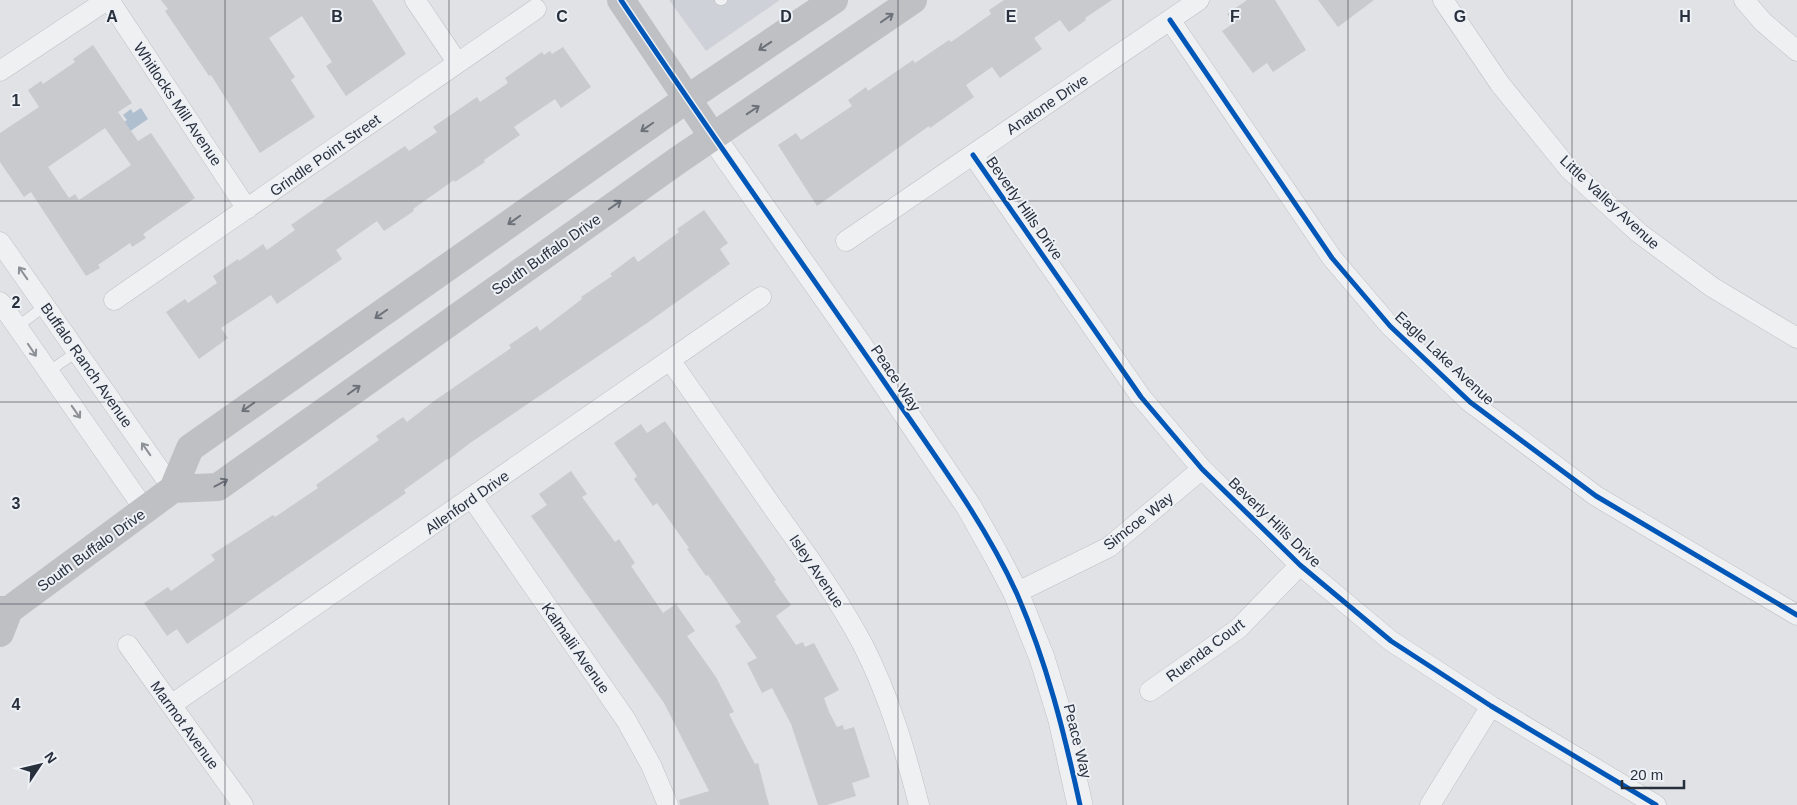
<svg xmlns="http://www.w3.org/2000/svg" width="1797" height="805" font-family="Helvetica,sans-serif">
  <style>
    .built { fill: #ced2d8 }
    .water { fill: #afbfcf }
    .building { fill: #c8cacd; fill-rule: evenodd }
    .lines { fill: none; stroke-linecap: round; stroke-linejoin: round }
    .service-casing { stroke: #bec0c3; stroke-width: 11 }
    .minor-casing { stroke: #bec0c3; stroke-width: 21 }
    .tertiary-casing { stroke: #bec0c3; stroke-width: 26 }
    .service { stroke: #eff0f1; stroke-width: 10 }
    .minor { stroke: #eff0f1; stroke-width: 20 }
    .tertiary { stroke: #eff0f1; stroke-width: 25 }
    .secondary { stroke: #bec0c4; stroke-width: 28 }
    .cycleway-casing { stroke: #edf0f5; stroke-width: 8 }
    .cycleway { stroke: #0057b8; stroke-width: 5 }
    .oneway { stroke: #6c717a }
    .oneway2 { stroke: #8c9097 }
    .grid { fill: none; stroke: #28303d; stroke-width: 1; stroke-opacity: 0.55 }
    .labels { text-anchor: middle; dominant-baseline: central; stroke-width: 4; stroke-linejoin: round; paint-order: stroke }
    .street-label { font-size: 15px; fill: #28303d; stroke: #edf0f5 }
    .grid-label { font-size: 16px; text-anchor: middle; font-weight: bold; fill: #28303d; stroke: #edf0f5; stroke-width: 4; stroke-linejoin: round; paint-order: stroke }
  </style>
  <rect width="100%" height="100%" fill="#e0e2e5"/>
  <path class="built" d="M669 0H780L706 51Z"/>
  <path class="water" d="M141 108 148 119 120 138 114 129 127 120 123 115 131 109 133 113Z"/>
  <path class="building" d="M161 0H372L406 54 346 96 326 66 332 62 302 16 269 38 295 77 291 80 315 117 260 153 211 75 209 76 165 11 168 9Z
    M1004 0H1112L1085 18 1086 20 1069 32 1060 20 1034 38 1042 49 1000 78 992 67 966 85 974 97 930 128 929 126 817 206 778 145 796 133 801 140 852 106 848 100 866 87 868 91 913 60 915 63 949 40 951 42 991 14 989 10Z
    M1247 0H1275L1306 50 1273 72 1267 63 1253 73 1222 31 1234 23 1227 14Z
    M1318 0H1374L1338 27Z
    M93 45 132 103 118 112 138 141 151 133 195 198 143 234 146 238 132 247 130 243 98 265 100 268 86 276 31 192 24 197 0 162V133L39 107 28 90 41 81 43 84 75 62 73 59ZM105 128 131 165 79 200 75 194 69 198 48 167Z
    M563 47 591 87 561 108 555 99 514 127 520 135 484 160 485 162 455 182 454 180 413 209 414 211 384 231 377 221 336 250 342 259 277 304 271 295 221 328 228 338 199 359 166 312 185 299 188 303 217 283 213 276 238 259 239 261 263 244 267 250 295 230 291 225 324 202 322 201 405 146 409 151 437 132 433 127 477 97 480 102 508 83 505 78 542 52 544 55 550 51 552 54Z
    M704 210 728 243 720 249 730 264 647 323 470 443 448 460 447 459 404 490 406 493 187 644 177 629 167 636 144 603 168 587 171 591 215 560 211 555 273 515 275 517 318 488 316 485 379 440 376 436 403 417 407 422 434 401 511 348 509 345 537 326 540 331 582 299 581 297 612 276 610 274 634 256 638 262 679 232 677 229Z
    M665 421 776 580 774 581 791 605 776 616 796 645 803 642 805 647 814 643 839 690 824 698 829 712 837 727 843 725 844 730 854 727 870 777 852 783 856 796 827 805H818L791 724 772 688 762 693 747 663 757 658 735 626 741 622 708 575 706 576 687 549 689 548 657 503 653 506 634 479 637 476 614 443 641 424 647 433Z
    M571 471 587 494 582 497 615 542 619 539 635 563 631 566 663 613 676 604 695 631 687 636 716 677 734 712 729 714 755 764 758 763 769 805H680L679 800 709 791 664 703 531 516 547 505 539 494Z"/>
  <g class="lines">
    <defs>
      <path id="service" d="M720 0H722
        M17 327 46 305
        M48 372 78 351"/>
      <path id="minor" d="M109 0 247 209
        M415 0 457 62
        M1443 0 1500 84 1569 169 1639 233 1712 287 1797 338
        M1744 0 1763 22 1797 51
        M1170 20 1332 258 1390 326 1470 402 1596 496 1797 615
        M0 71 107 0
        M973 155 1141 397 1202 469 1300 565 1391 641 1491 706 1656 805
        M846 241 1199 0
        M0 242 173 489
        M114 300 536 9
        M0 302 145 510
        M670 360C706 411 741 462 776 512 807 555 838 598 863 645 889 696 905 750 919 805
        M472 498 626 720 651 765 668 805
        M1016 593 1109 547 1202 469
        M128 645 243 805
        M1150 691 1238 629 1300 565
        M171 705 761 297
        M1430 805 1491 706"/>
      <path id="tertiary" d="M713 137 858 343 969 507 996 555 1016 593 1042 658 1061 720 1080 805"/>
    </defs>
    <use href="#service" class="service-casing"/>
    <use href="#minor" class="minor-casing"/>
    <use href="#tertiary" class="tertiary-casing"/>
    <use href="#service" class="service"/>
    <use href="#minor" class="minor"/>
    <use href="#tertiary" class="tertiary"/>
    <path class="secondary" d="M621 0 713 137
      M173 489 218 487 677 161 913 0
      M0 610H9L173 489 190 448 687 99 834 0
      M0 633 9 610"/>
    <defs>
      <path id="cycleway" d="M621 0C707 129 797 255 885 383 931 451 983 519 1017 594 1047 663 1064 732 1080 805
        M1170 20 1332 258 1390 326 1470 402 1596 496 1797 615
        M973 155 1141 397 1202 469 1300 565 1391 641 1491 706 1656 805"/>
    </defs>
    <use href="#cycleway" class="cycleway-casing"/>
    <use href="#cycleway" class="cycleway"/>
  </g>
  <defs><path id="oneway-shaft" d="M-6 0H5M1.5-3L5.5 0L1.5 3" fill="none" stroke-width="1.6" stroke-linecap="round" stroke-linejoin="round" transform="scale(1.25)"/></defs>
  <g class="oneway">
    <use href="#oneway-shaft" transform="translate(887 18) rotate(-35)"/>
    <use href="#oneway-shaft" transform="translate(765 46) rotate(146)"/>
    <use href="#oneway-shaft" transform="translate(753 110) rotate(-34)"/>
    <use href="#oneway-shaft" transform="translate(647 127) rotate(145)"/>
    <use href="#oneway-shaft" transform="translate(615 205) rotate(-35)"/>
    <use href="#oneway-shaft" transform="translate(514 220) rotate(145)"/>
    <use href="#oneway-shaft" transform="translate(381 314) rotate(145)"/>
    <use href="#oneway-shaft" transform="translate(354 390) rotate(-35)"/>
    <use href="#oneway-shaft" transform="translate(248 407) rotate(145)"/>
    <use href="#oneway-shaft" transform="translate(221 483) rotate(-28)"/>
  </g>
  <g class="oneway2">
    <use href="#oneway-shaft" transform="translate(23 273) rotate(-125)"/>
    <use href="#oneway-shaft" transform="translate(32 350) rotate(56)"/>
    <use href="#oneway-shaft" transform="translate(76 412) rotate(55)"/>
    <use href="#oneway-shaft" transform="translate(146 449) rotate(-125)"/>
  </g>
  <path class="grid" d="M225 0V805M449 0V805M674 0V805M898 0V805M1123 0V805M1348 0V805M1572 0V805M0 201H1797M0 402H1797M0 604H1797"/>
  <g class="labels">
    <g class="street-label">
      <text transform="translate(178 104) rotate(56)">Whitlocks Mill Avenue</text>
      <text transform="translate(1047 104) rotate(-34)">Anatone Drive</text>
      <text transform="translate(325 155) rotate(-35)">Grindle Point Street</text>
      <text transform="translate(1610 202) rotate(43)">Little Valley Avenue</text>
      <text transform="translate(1025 208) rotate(55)">Beverly Hills Drive</text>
      <text transform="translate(546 254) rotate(-35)">South Buffalo Drive</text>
      <text transform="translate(1445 358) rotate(43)">Eagle Lake Avenue</text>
      <text transform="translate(87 365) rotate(55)">Buffalo Ranch Avenue</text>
      <text transform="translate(896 378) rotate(56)">Peace Way</text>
      <text transform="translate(467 502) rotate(-35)">Allenford Drive</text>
      <text transform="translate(1138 521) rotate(-38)">Simcoe Way</text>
      <text transform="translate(1275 522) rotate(44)">Beverly Hills Drive</text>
      <text transform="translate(91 550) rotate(-36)">South Buffalo Drive</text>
      <text transform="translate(817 571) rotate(56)">Isley Avenue</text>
      <text transform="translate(576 648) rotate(55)">Kalmalii Avenue</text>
      <text transform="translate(1205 650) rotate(-37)">Ruenda Court</text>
      <text transform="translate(185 725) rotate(54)">Marmot Avenue</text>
      <text transform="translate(1078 741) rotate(76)">Peace Way</text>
    </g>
  </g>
  <g class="grid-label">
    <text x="112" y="22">A</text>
    <text x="337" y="22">B</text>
    <text x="562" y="22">C</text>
    <text x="786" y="22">D</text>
    <text x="1011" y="22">E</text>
    <text x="1235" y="22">F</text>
    <text x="1460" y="22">G</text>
    <text x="1685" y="22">H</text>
    <text x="16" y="106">1</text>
    <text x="16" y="308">2</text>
    <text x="16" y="509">3</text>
    <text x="16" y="710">4</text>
  </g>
  <g transform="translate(40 765) rotate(55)" stroke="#edf0f5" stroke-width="4" paint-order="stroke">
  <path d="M0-4L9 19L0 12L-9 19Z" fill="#28303d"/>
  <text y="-8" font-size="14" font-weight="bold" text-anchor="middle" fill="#28303d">N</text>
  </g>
  <path d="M1622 780v8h62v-8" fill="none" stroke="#28303d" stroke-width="2.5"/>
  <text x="1630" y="780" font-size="15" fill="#28303d" stroke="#edf0f5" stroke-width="4" paint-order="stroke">20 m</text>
</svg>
